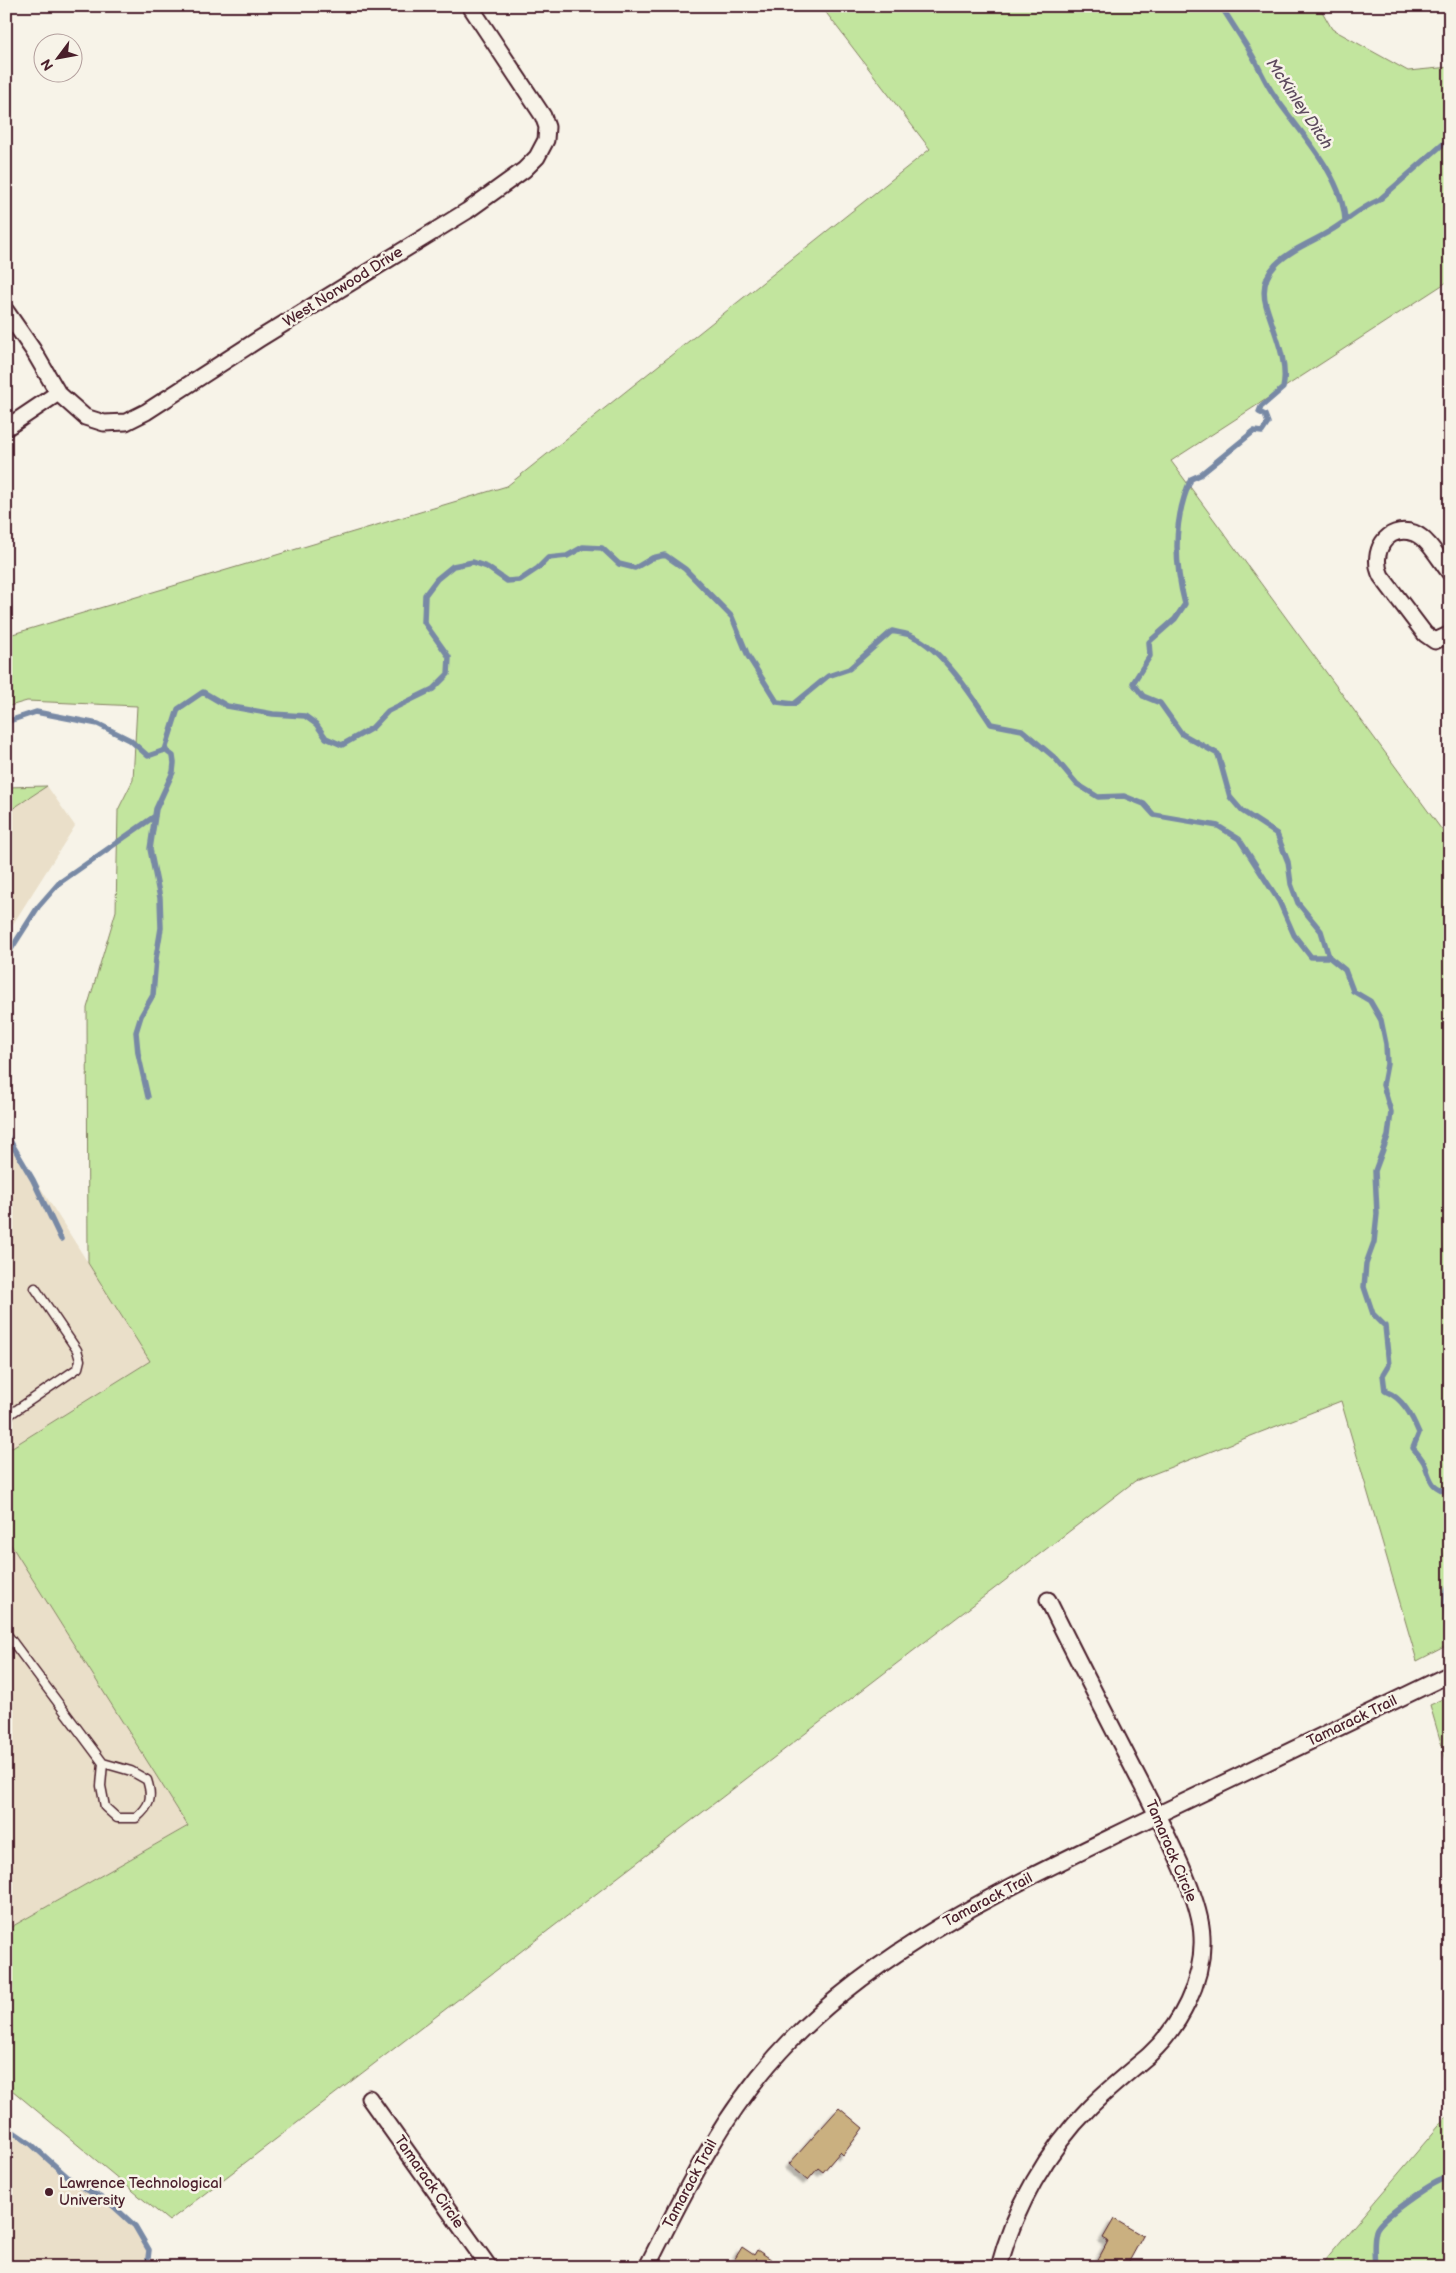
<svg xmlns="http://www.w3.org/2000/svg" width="1456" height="2273" font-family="'Balsamiq Sans',sans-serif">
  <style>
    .built { fill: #eadfc9 }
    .green { fill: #c2e59e; stroke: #868264 }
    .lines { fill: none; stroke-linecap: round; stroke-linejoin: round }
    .stream { stroke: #7889a5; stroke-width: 5.5 }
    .building { fill: #cab080; stroke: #4a1f2b; filter: url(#shadow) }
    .service-casing { stroke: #4a1f2b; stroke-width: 11 }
    .minor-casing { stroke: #4a1f2b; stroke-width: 19 }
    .service { stroke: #f7f3e8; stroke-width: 8 }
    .minor { stroke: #f7f3e8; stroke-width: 15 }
    .poi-dot { fill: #4a1f2b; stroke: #f7f3e8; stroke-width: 2 }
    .labels { text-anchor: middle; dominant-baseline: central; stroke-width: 5; stroke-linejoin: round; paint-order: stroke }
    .street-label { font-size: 15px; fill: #4a1f2b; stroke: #f7f3e8 }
    .poi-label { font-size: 15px; fill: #4a1f2b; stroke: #f7f3e8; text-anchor: start }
    .water-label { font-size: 16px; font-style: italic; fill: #5d4b5e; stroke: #f7f3e8 }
  </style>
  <defs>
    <filter id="shadow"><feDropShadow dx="-4.5" dy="4.5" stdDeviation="1" flood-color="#0004"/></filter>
  </defs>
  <rect width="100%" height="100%" fill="#f7f3e8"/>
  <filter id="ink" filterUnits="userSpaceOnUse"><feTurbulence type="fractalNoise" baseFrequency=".02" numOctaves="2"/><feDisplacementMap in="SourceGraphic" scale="10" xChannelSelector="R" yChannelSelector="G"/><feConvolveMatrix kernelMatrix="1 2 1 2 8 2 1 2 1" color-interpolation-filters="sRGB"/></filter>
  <g filter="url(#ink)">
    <path class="built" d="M47 786 75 826 6 935V813Z
      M6 1133 150 1361 6 1451Z
      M6 1537 188 1826 6 1930Z
      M6 2127 31 2144 72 2181 110 2203 135 2226 149 2250 147 2267H6Z"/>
    <path class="green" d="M821 6H1319L1332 29 1408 71 1450 67V280L1171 461 1450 841V1644L1417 1661 1341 1401 1135 1481 169 2221 6 2085V1930L188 1826 6 1537V1451L150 1361 88 1263 87 1008 116 911 118 810 133 780 137 706 27 701 6 707V636L507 486 930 149Z
      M47 786 6 813V787Z
      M1450 1696V1774L1430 1705Z
      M1450 2113V2267H1319Z"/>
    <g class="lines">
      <path class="stream" d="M1221 6C1231 22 1242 38 1252 55 1259 67 1264 80 1272 92 1297 130 1342 173 1345 220
        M6 722 36 712 98 724 130 740 148 756 165 750 178 709 203 692 227 706 273 714 305 716 316 724 326 738 342 745 372 728 388 711 433 689 448 674 449 657 424 622 425 595 437 579 453 566 473 562 487 567 507 581 520 580 538 568 548 558 567 556 583 547 602 548 619 564 635 568 652 558 665 555 685 569 732 617 748 656 777 702 794 704 828 676 849 669 892 631C899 633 908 633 914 637 941 648 975 700 991 724L1022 730 1055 758 1077 784 1098 797 1124 796 1144 804 1154 815 1218 826 1239 839 1279 901 1294 935 1311 957H1329L1345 970 1353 991 1370 1001 1381 1020 1386 1044 1387 1064 1383 1085 1391 1112 1388 1136 1375 1171 1377 1214 1374 1242 1366 1264 1364 1287 1373 1314 1385 1326 1389 1365 1383 1375 1385 1391C1403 1398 1412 1416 1419 1433L1413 1448C1417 1453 1423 1459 1425 1465 1432 1484 1430 1485 1450 1494
        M6 957 38 907 59 883 155 816
        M1329 957 1321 931 1298 903 1291 884 1288 862 1277 834 1242 811 1230 797 1218 754 1182 734 1160 703 1143 696 1133 683 1150 656 1149 642 1175 619 1185 604C1174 562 1173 519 1191 479L1200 475 1254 431 1262 432 1268 423 1265 415 1259 412 1261 407 1283 388C1289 361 1273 330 1266 305 1254 261 1303 248 1330 231 1347 221 1360 208 1379 200L1450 138
        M148 1097 138 1053 136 1032 141 1016 153 995 156 958 161 928 160 898 150 849 156 809 173 772 174 763 173 756 165 750
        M6 1134 33 1180 61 1239
        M1450 1585C1440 1600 1448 1618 1450 1634
        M6 2127 31 2144 72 2181 110 2203 135 2226 149 2250 147 2267
        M1375 2267C1374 2255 1373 2242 1376 2231 1379 2219 1431 2183 1444 2179L1450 2182"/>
    </g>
    <path class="building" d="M839 2108 863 2128 843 2155 840 2152 823 2172 818 2168 808 2180 789 2164Z
      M1114 2219 1143 2236 1126 2267H1094L1108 2241 1103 2238Z
      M742 2247 754 2255 757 2250 783 2267H740L733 2262Z"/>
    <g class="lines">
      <defs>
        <path id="service" d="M6 1417 78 1368 80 1360 77 1350 35 1288
          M6 1633 103 1763 131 1771 147 1780C153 1798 150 1806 136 1818H117L105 1807 101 1786 103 1763"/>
        <path id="minor" d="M6 311 33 350 58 393 85 417 104 423 126 422 146 412 259 339 467 211 524 170 537 157 546 140 547 127 543 116 470 6
          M6 428 58 393
          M1450 573C1440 561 1429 539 1414 533 1386 524 1370 553 1381 576L1425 634 1435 641 1450 634
          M369 2098 489 2267
          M647 2267C687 2186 726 2107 790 2041 887 1942 1015 1884 1138 1824 1242 1774 1346 1725 1450 1674
          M999 2267C1014 2209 1047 2150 1090 2107 1108 2089 1128 2073 1148 2056 1180 2027 1204 1981 1202 1937 1201 1897 1164 1830 1146 1793 1113 1729 1080 1665 1048 1600"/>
      </defs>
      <use href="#service" class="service-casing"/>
      <use href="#minor" class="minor-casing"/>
      <use href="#service" class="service"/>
      <use href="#minor" class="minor"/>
    </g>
  </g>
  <circle class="poi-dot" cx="49" cy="2192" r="5"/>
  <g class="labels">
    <g class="street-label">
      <text transform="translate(343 287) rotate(-32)">West Norwood Drive</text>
      <text transform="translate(1352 1721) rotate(-26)">Tamarack Trail</text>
      <text transform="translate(1171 1851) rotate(67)">Tamarack Circle</text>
      <text transform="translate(988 1900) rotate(-28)">Tamarack Trail</text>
      <text transform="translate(429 2182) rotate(55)">Tamarack Circle</text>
      <text transform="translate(690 2184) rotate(-62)">Tamarack Trail</text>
    </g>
    <g class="poi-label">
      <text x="59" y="2183">Lawrence Technological<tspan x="59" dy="17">University</tspan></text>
    </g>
    <g class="water-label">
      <text transform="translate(1299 104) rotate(56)">McKinley Ditch</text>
    </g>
  </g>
  <rect width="1456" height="2273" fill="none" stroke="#f7f3e8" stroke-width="25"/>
  <rect x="12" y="12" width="1431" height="2248" fill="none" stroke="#4a1f2b" stroke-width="2" filter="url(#ink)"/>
  <g transform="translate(58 58) rotate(238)"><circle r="24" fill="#f7f3e8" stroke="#b29e9c"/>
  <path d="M0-4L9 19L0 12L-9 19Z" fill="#4a1f2b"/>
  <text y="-8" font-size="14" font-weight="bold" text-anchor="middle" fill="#4a1f2b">N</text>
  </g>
</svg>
